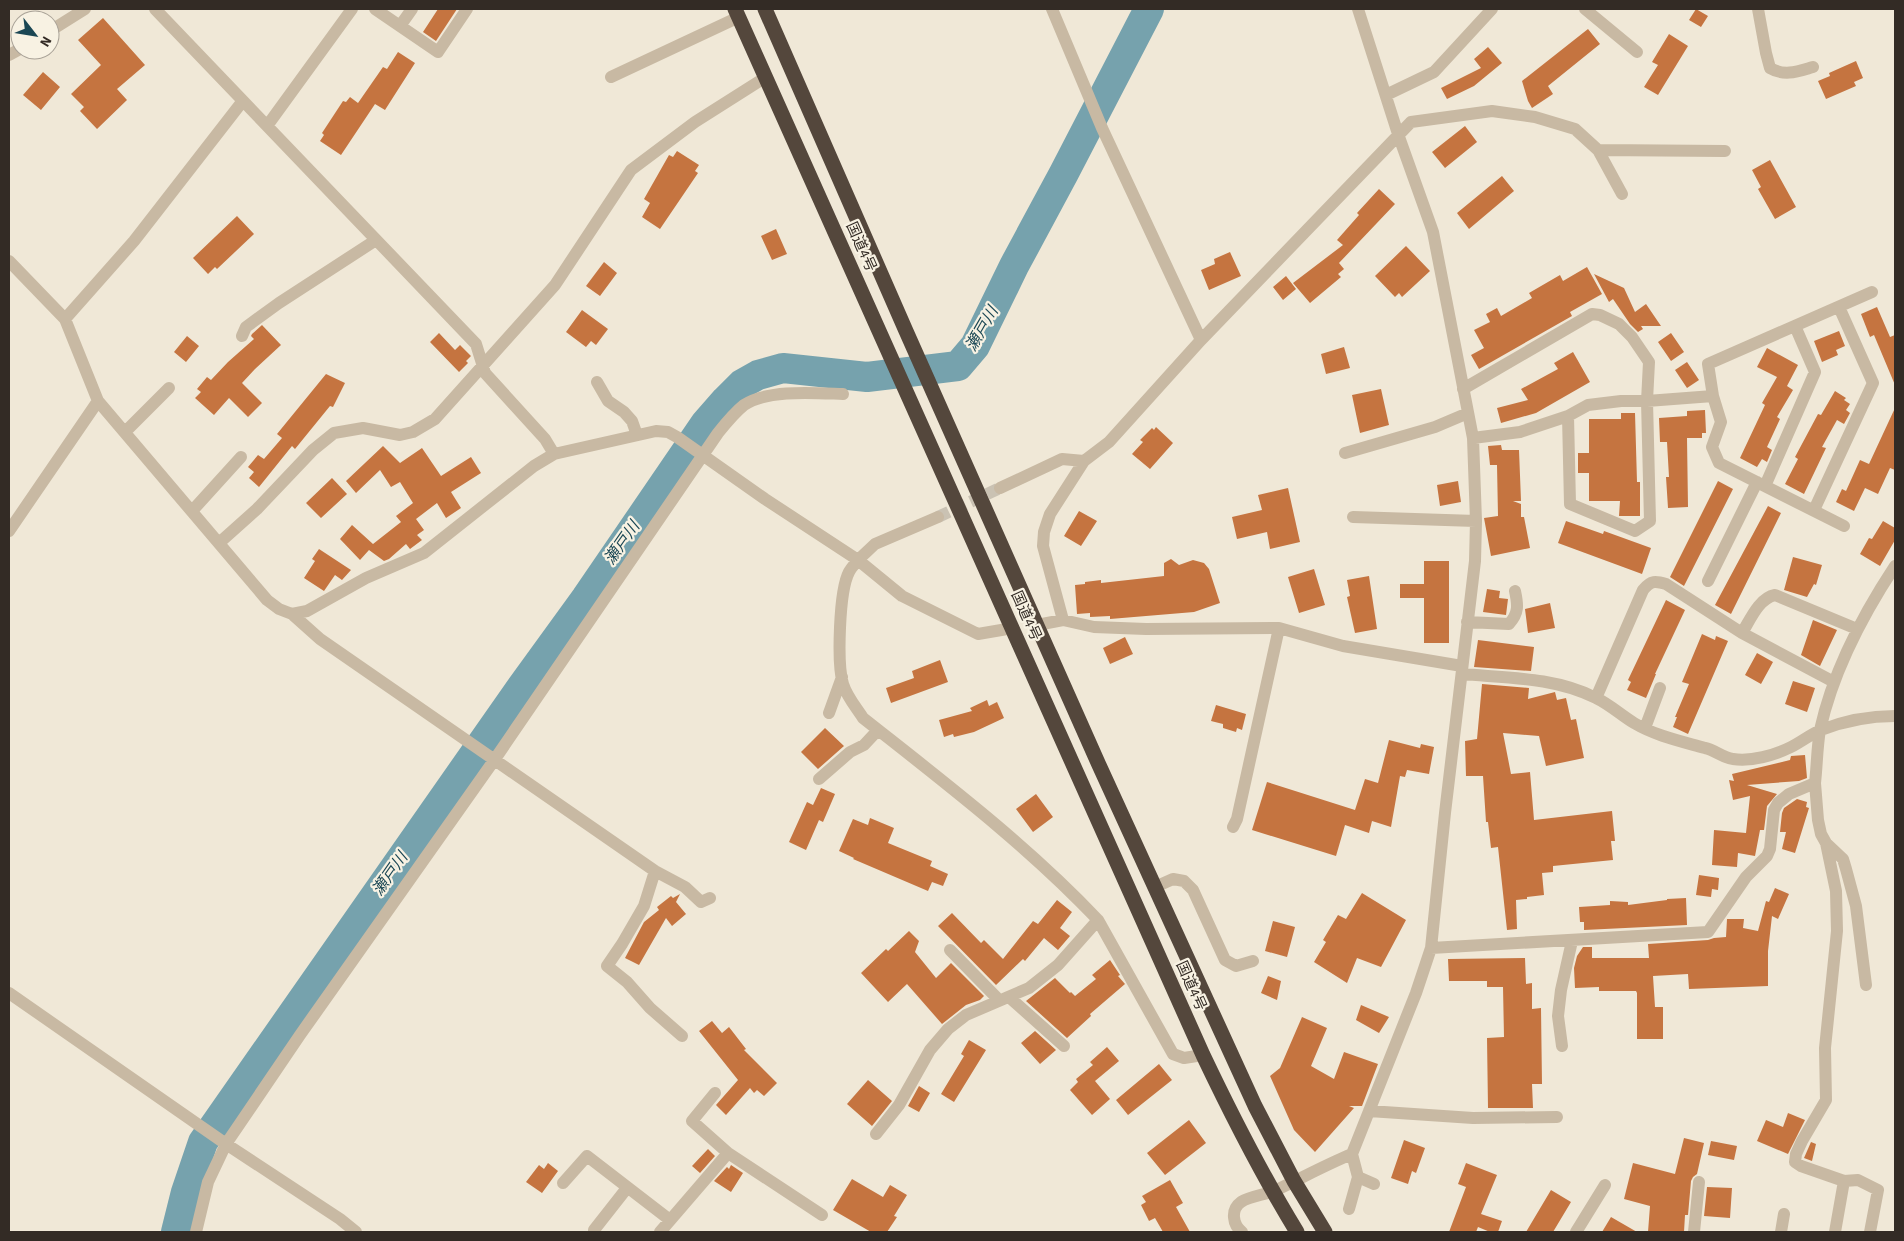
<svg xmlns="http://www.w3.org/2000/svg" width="1904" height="1241" font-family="'Source Sans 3','Noto Sans JP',sans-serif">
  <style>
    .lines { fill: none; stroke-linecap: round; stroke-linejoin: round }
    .river { stroke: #76a2ad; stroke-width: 30 }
    .building { fill: #c57440 }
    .minor-tunnel { stroke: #cac2b3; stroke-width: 12; stroke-dasharray: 12 6; stroke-linecap: butt }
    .minor { stroke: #c8b9a3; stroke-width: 12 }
    .highway { stroke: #54473c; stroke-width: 15 }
    .labels { text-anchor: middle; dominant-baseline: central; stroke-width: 4.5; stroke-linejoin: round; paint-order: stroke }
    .street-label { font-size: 15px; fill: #332b25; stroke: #f8f2e3 }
    .water-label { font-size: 16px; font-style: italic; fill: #1b4754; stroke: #f8f2e3 }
  </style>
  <rect width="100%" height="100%" fill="#f0e8d7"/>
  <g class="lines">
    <path class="river" d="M176 1232 186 1192 203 1142 520 689 586 598 705 424 726 400 742 384 758 375 783 368 867 377 958 366 975 346 1014 266 1064 173 1149 9"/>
  </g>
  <path class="building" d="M438 9H457L436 41 423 32Z
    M1696 9 1708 16 1701 27 1689 20Z
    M103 18 145 65 117 89 127 100 97 129 80 111 84 107 71 94 101 65 78 40Z
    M1588 29 1600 44 1548 86 1553 94 1532 108 1528 101 1522 81Z
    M1669 34 1688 46 1658 95 1644 87 1658 65 1652 62Z
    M1488 47 1502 63 1474 86 1447 99 1441 88 1481 68 1474 59Z
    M398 52 415 63 385 110 375 104 341 155 320 141 324 135 322 133 343 101 346 102 350 97 358 103 383 67 387 69Z
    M1856 61 1863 78 1854 82 1856 86 1826 99 1818 81 1830 76 1829 73Z
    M43 72 60 87 41 110 23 95Z
    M1465 126 1477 142 1445 168 1432 152Z
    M677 151 699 165 695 171 698 173 660 229 642 217 650 203 644 199 669 155 673 157Z
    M1770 160 1796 207 1775 219 1758 189 1761 187 1752 170Z
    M1502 176 1514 191 1469 229 1457 213Z
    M1379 189 1395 204 1339 263 1344 269 1338 274 1341 277 1310 303 1293 283 1343 245 1337 240 1359 215 1357 213Z
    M237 216 254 234 217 269 215 267 208 274 193 258Z
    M776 229 787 254 772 260 761 236Z
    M1406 246 1430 271 1402 297 1399 293 1395 297 1375 276Z
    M1230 252 1241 276 1209 290 1201 270 1215 264 1214 259Z
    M604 262 617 273 600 296 586 286Z
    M1587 267 1602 294 1570 312 1572 316 1479 369 1471 355 1484 348 1474 330 1490 322 1486 314 1497 308 1501 316 1532 298 1529 293 1560 275 1563 281Z
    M1594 274 1624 288 1635 312 1646 304 1661 326H1641L1643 329 1638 332 1630 324 1613 299 1609 302Z
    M1286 276 1296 289 1283 300 1273 287Z
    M1877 307 1890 337 1895 335V385L1874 335 1870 337 1861 314Z
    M582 310 608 329 596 345 591 341 586 347 566 332Z
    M262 325 281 345 255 369 242 383 262 403 248 417 229 398 214 415 195 398 201 392 197 389 207 377 211 380 228 362 254 339 251 336 252 334Z
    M1839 331 1845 346 1836 350 1838 355 1822 362 1814 341Z
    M439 333 455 350 460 345 471 356 466 361 468 363 459 372 430 342Z
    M1671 333 1684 352 1671 361 1658 342Z
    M187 336 199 346 186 362 174 352Z
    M1344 347 1350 368 1326 374 1321 354Z
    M1767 348 1798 365 1787 386 1793 390 1777 417 1780 419 1767 447 1772 450 1767 462 1762 459 1757 467 1740 458 1765 405 1762 403 1777 377 1757 367Z
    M1573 352 1590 382 1536 413 1501 423 1497 408 1528 400 1521 389 1558 369 1554 363Z
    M1687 362 1699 380 1687 388 1675 370Z
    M326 374 345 383 333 407 330 406 295 449 292 446 259 487 249 478 254 472 248 467 258 455 264 459 282 438 277 434Z
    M1381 389 1389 425 1360 433 1352 395Z
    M1835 391 1846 398 1844 400 1850 404 1846 410 1850 413 1844 424 1837 420 1822 447 1826 448 1804 494 1785 484 1798 459 1795 457 1818 414 1821 415Z
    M1895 408V470L1890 468 1878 494 1865 488 1854 511 1836 502 1842 489 1846 491 1860 460 1869 464Z
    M1705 410 1706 433H1702V438H1687L1688 507 1668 508 1666 477H1669L1667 442H1660L1659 418 1687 416V411Z
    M1621 413H1635L1637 482H1640V516H1619L1620 501H1589V473H1578V453H1589V419H1621Z
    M1156 427 1173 443 1150 469 1132 454 1143 442 1140 440 1152 428 1154 430Z
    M1501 445 1502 450H1519L1521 501H1513L1521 504V517H1524L1530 548 1491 556 1484 518 1498 516 1497 465H1490L1488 446Z
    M383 446 400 463 422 448 441 476 471 457 481 473 451 492 461 508 446 518 437 503 416 519 424 530 417 535 422 540 410 549 406 544 389 559 384 561 369 550 360 560 340 539 352 525 373 544 401 522 396 516 413 503 400 482 391 487 380 470 356 493 346 481Z
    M332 478 347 494 321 518 306 503Z
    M1458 481 1461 502 1440 506 1437 485Z
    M1718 481 1733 489 1684 586 1670 577Z
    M1288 488 1300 542 1270 549 1267 532 1237 539 1232 517 1262 510 1258 495Z
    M1768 506 1781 513 1731 614 1715 605Z
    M1079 511 1097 521 1081 546 1064 536Z
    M1566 521 1603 534 1604 531 1651 548 1642 574 1558 543Z
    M1883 521 1895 528V540L1880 566 1860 554 1869 538 1872 539Z
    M319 549 351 570 342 580 335 575 324 591 304 578 315 561 312 559Z
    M1793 557 1822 565 1816 585 1814 584 1807 597 1784 590Z
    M1171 559 1179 565 1193 560 1204 563 1209 569 1220 603 1194 612 1110 619V616L1090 617V613L1077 614 1075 585 1085 584V582L1101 580V583L1164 576V563Z
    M1424 561H1449V643H1424V598H1400V584H1424Z
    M1314 569 1325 605 1299 613 1288 577Z
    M1369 576 1377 629 1355 633 1347 597 1350 596 1347 580Z
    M1487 589 1500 591 1499 598 1508 599 1506 615 1483 612Z
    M1666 600 1685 610 1655 674H1656L1646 698 1627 690 1631 682 1628 680Z
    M1550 603 1555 628 1528 633 1525 609Z
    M1813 620 1837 630 1820 666 1801 655Z
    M1702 634 1715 640 1716 636 1728 641 1688 734 1673 727 1677 717H1675L1689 684 1682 682Z
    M1125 637 1133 654 1110 664 1103 648Z
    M1478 640 1534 647 1531 671 1474 667Z
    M1757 653 1773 662 1761 684 1745 675Z
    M940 660 948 682 891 703 886 688 914 678 912 671Z
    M1793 681 1815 688 1807 712 1785 704Z
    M1482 684 1529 688 1528 699 1555 692 1557 700 1566 698 1571 720 1576 719 1584 758 1546 766 1539 736 1503 733 1511 774 1530 772 1534 820 1612 811 1615 841H1611L1613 860 1553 866V872L1542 873 1544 895 1527 897V899L1516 900 1517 929 1507 930 1498 847 1491 848 1488 822H1486L1483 776H1466L1465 741 1477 739Z
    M987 700 989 706 997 702 1004 718 974 732 954 737 953 734 944 737 939 720 972 711 970 708Z
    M1216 705 1246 714 1242 730 1237 728 1236 732 1223 728V724L1211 721Z
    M825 728 844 746 818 769 801 752Z
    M1389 740 1420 748 1421 744 1434 747 1429 774 1407 770 1405 777 1400 776 1391 827 1372 821 1369 833 1345 825 1336 856 1252 830 1267 782 1355 810 1365 779 1378 783Z
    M1805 755 1807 778 1799 781 1747 785 1777 794 1767 806 1764 830H1760L1755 856 1738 853 1737 867 1712 865 1714 830 1746 833 1750 796 1733 800 1729 780 1734 781 1732 774 1790 760 1791 756Z
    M821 788 835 794 823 822 819 820 806 850 789 842 807 802 813 805Z
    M1036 794 1053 817 1033 832 1016 809Z
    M1797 799 1807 802 1806 807 1809 808 1795 853 1782 849 1786 832H1780L1782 813 1784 808Z
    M870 818 894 828 888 843 932 861 930 866 948 874 943 886 932 882 928 891 853 859 854 858 839 851 853 819 868 825Z
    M1699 875 1719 878 1718 890 1712 889 1711 897 1696 895Z
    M1775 888 1789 894 1778 919 1772 916 1768 951V986L1689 989 1688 974 1653 976 1655 1007H1663V1039H1637V993L1636 991H1599V987L1575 988 1574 968 1577 956 1583 947H1592V958H1649L1648 944 1708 940 1714 938 1726 937 1727 919H1744L1743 928 1758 931 1766 901 1769 902Z
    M1362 893 1406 920 1381 967 1357 958 1347 983 1314 962 1326 942 1323 940 1338 915 1346 919Z
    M680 894 676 902 686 914 672 926 666 918 639 965 625 958 644 922 659 910 657 907 671 896 673 898Z
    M1686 898 1687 925 1584 930V922H1580L1579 907 1610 905V901L1628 902V905L1667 900V899Z
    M1057 900 1072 912 1060 928 1070 936 1058 950 1044 938 1025 961 1023 959 996 985 938 926 952 913 981 943 984 940 1003 959 1033 921 1038 924Z
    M1273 921 1295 927 1287 957 1265 951Z
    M909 931 919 941 915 952 936 978 951 963 984 996 980 1000 966 1005 942 1024 907 984 888 1002 861 973 886 949 888 951Z
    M1525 958 1526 984 1532 983V1009L1541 1008 1542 1084H1532L1533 1108H1488L1487 1038 1504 1037 1503 987H1487V981H1449L1448 959Z
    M1110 960 1120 975 1118 976 1125 984 1090 1014 1091 1016 1067 1038 1026 1001 1055 978 1070 993 1071 992 1075 996 1096 979 1092 975Z
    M1268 976 1281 981 1277 1000 1261 993Z
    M1361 1005 1389 1017 1379 1033 1356 1020Z
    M1302 1017 1327 1028 1311 1066 1334 1079 1344 1052 1378 1064 1362 1106H1349L1354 1108 1315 1152 1294 1130 1270 1076 1280 1068Z
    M712 1021 722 1033 729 1027 746 1049 744 1050 777 1083 764 1096 757 1090 754 1093 750 1088 726 1115 716 1105 738 1080 699 1031Z
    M1035 1031 1056 1050 1040 1064 1021 1043Z
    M969 1040 986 1050 954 1102 941 1094 964 1056 961 1054Z
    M1107 1047 1119 1061 1095 1081 1110 1099 1092 1115 1070 1090 1078 1082 1076 1079 1093 1065 1090 1062Z
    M1159 1064 1172 1080 1128 1115 1116 1100Z
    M868 1080 892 1101 872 1126 847 1104Z
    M919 1086 930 1093 919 1112 908 1106Z
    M1788 1113 1805 1120 1788 1154 1757 1141 1766 1120 1783 1127Z
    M1189 1120 1206 1143 1165 1175 1147 1153Z
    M1684 1138 1704 1143 1697 1174 1693 1177 1691 1181 1688 1215H1685L1684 1232H1648L1650 1206 1624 1199 1633 1163 1675 1174Z
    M1404 1140 1425 1148 1416 1173 1412 1171 1408 1184 1391 1178Z
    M1711 1141 1737 1146 1734 1160 1708 1155Z
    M1811 1142 1816 1144 1812 1161 1804 1158Z
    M708 1149 715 1156 700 1173 692 1166Z
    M548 1163 558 1171 542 1193 526 1182 539 1165 544 1169Z
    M1466 1163 1497 1175 1481 1214 1502 1221 1498 1232H1490L1478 1227 1476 1232H1449L1466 1187 1458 1184Z
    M731 1165 743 1173 731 1192 714 1181 727 1167 729 1169Z
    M852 1179 883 1197 890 1185 907 1195 894 1216 897 1217 887 1232H871L833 1210Z
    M1170 1180 1183 1203 1176 1207 1190 1232H1163L1155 1218 1149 1221 1141 1205 1146 1202 1142 1196Z
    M1707 1187 1732 1188 1730 1218 1704 1216Z
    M1551 1190 1571 1202 1553 1232H1526Z
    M1611 1217 1637 1232H1602Z"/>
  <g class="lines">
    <path class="minor-tunnel" d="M938 517 1000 488"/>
    <path class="minor" d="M155 9 476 344 485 373 545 439 554 454
      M375 9 438 52 467 9
      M1052 9 1102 128 1201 340
      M1585 9 1637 52
      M1758 9 1766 53 1770 68C1785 77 1799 71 1813 67
      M400 26 412 9
      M50 31 85 9
      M9 55 20 49
      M611 77 739 17
      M1386 95 1434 72 1492 9
      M267 126 352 9
      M1598 150 1622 194
      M9 261 65 319 98 401 267 600 279 609 292 614 307 611 366 578 424 553 534 466 554 454 656 431 668 432 677 437 765 499 858 560 875 544 938 517
      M65 319 134 241 242 102
      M242 336 246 327 279 303 376 240
      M597 382 608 401 624 412 632 421 637 435
      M1463 389 1592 314 1600 315 1619 324 1632 337 1649 362 1647 401 1650 521 1635 531 1570 504 1568 416
      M125 432 169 388
      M1473 438 1520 432 1568 416 1588 405 1621 401H1647L1713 396
      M1345 453 1435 427 1468 413
      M1765 486 1815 372 1795 326
      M1000 488 1062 459 1084 461
      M1814 510 1873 383 1839 307
      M192 511 241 457
      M1353 517 1476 521
      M1844 526 1719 463 1712 447 1721 422 1713 396 1708 364 1872 292
      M9 531 98 401
      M219 543 257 509 313 450 334 433 363 428 400 435 413 432 435 419 555 285 631 170 695 122 766 77
      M1708 581 1757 482
      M292 614 320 639 655 871 685 887 701 902 710 898
      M1063 620 1043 546 1044 532 1050 514 1084 461 1109 442 1201 340 1411 122 1492 111 1535 117 1575 129 1598 150 1725 151
      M1467 622 1509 624C1519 613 1518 605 1515 591
      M1037 625 1063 620 1094 627 1146 629 1279 628 1343 646 1462 666
      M1013 628 978 634 902 596 858 560C855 564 851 568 849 572 839 591 837 664 843 684 847 697 856 707 863 718 944 782 1027 845 1098 920
      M1742 633C1750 620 1759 598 1775 595L1857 629
      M1462 674C1507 678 1555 677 1596 698 1609 704 1621 715 1634 723 1656 736 1680 741 1705 748 1715 750 1723 758 1733 759 1751 762 1775 755 1791 747 1801 742 1811 734 1821 730 1844 721 1871 716 1895 716
      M1596 698 1643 590C1651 580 1656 581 1666 584L1742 633 1834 682
      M829 713 842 677
      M1645 728 1660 688
      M819 779 850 752 864 745 878 730
      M1815 783 1818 820 1821 834 1826 843 1836 891 1837 931 1825 1048 1826 1100 1802 1141 1796 1154 1795 1162 1801 1166 1844 1181 1858 1180 1878 1190 1870 1232
      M1233 827 1237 819 1279 628
      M1826 843 1843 859 1846 869 1856 906 1866 985
      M655 871 644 906 622 944 607 966 627 982 650 1008 682 1036
      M1155 887 1173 879 1184 881 1193 890 1225 960 1236 966 1253 961
      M1431 948 1708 932 1746 877 1767 856 1770 849 1774 810 1778 803 1789 794 1815 783C1817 766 1817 747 1820 730 1833 671 1862 616 1895 566
      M950 950 999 1000
      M9 993 226 1144 340 1219 356 1232
      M1009 997 1064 1046
      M1562 1046 1558 1016 1561 990 1572 941
      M715 1093 692 1121 728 1153 822 1215
      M1369 1111 1473 1118 1557 1117
      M876 1134 899 1105 930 1050 948 1029 966 1015 1029 988 1058 965 1098 920 1173 1054 1184 1058 1203 1055
      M1358 1177 1374 1184
      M563 1183 587 1156 670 1220
      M1349 1209 1358 1177 1352 1154
      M594 1230 627 1188
      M196 1232 208 1182 226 1144 300 1035 495 759 718 433C726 423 734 413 744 405 768 389 815 393 843 394
      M660 1232 728 1153
      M1242 1232C1233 1225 1230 1210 1241 1202 1250 1196 1264 1195 1274 1191 1300 1179 1325 1165 1352 1154L1416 993 1431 948 1445 813 1475 561 1476 521 1473 438 1433 232 1398 134 1358 9
      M1576 1232 1605 1185
      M1694 1232 1699 1182
      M1781 1232 1784 1214
      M1835 1232 1844 1181"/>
    <path class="highway" d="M735 9 1203 1055C1232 1116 1262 1175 1297 1232
      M765 9 906 331 1099 765 1255 1106 1294 1181 1325 1232"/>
  </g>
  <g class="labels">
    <g class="street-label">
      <text transform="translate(861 247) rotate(66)">国道4号</text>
      <text transform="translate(1026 616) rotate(66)">国道4号</text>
      <text transform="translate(1191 986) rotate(66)">国道4号</text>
    </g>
    <g class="water-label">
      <text transform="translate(982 329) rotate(-60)">瀬戸川</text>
      <text transform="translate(622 543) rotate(-55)">瀬戸川</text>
      <text transform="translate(390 874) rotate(-55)">瀬戸川</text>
    </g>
  </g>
  <rect width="1904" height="1241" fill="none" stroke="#332b25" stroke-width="20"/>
  <g transform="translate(35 35) rotate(121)"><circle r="24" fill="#f8f2e3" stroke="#a9a297"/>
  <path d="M0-4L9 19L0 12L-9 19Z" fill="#1b4754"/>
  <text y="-8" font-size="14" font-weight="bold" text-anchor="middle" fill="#332b25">N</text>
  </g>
</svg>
